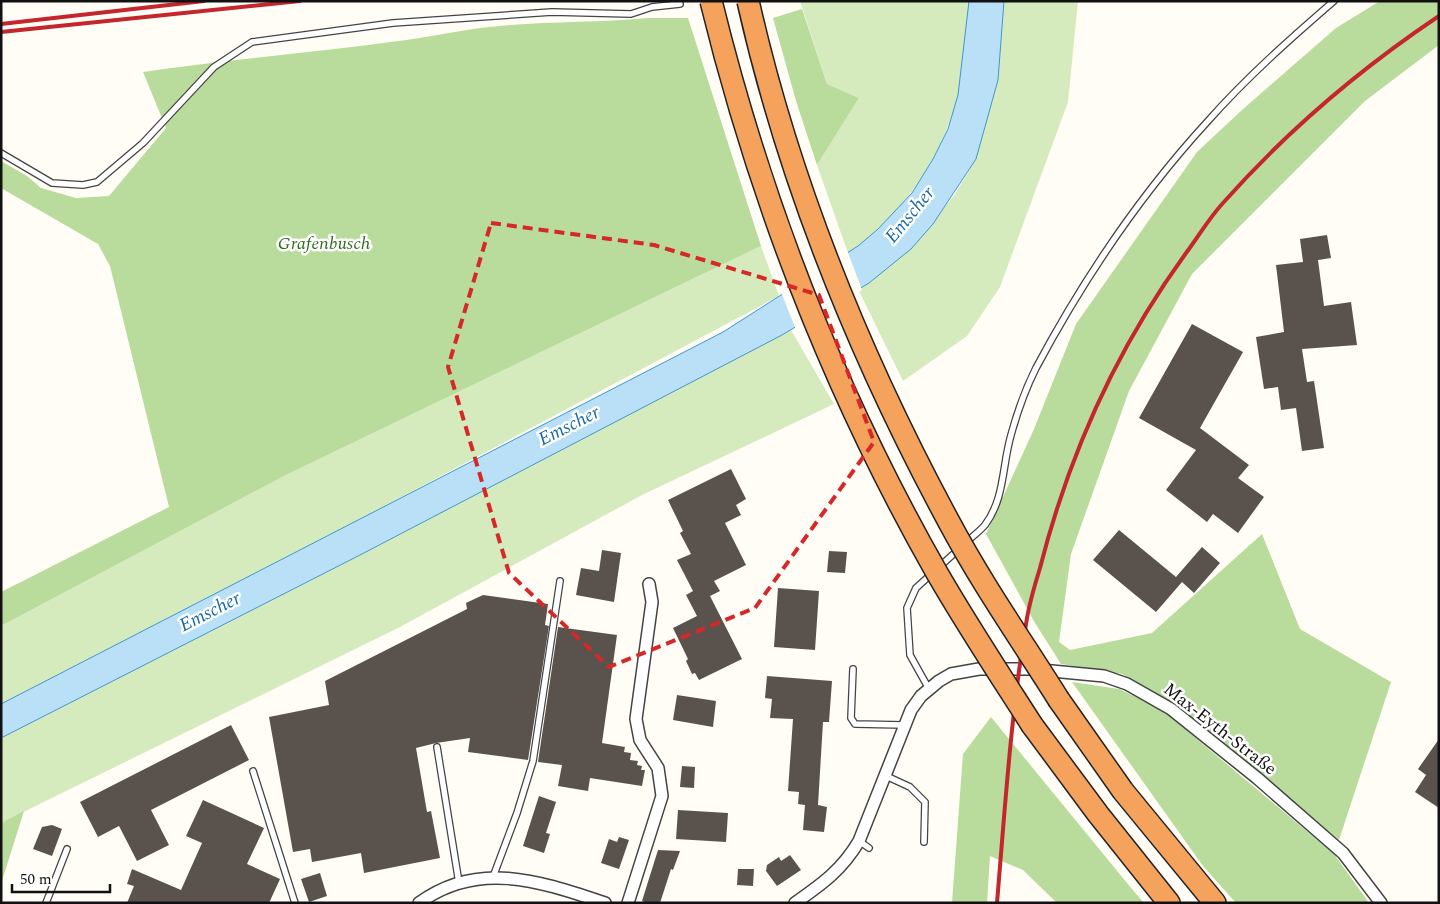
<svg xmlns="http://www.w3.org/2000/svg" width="1440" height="904" font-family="Spectral,serif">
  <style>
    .green { fill: #d5ebbd }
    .forest { fill: #b9dc9c }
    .water { fill: #b9e0f7; stroke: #3f96cf }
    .pier { fill: #fffdf5 }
    .building { fill: #5a524d }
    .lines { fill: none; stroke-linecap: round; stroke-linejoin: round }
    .service-casing { stroke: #444; stroke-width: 8 }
    .minor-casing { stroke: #444; stroke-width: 14 }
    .motorway-casing { stroke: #222; stroke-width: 24 }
    .service { stroke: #fff; stroke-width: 5.5 }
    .minor { stroke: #fff; stroke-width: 11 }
    .motorway { stroke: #f5a25d; stroke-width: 21 }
    .rail { stroke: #c4262e; stroke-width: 4 }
    .motorway-bridge-casing { stroke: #222; stroke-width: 24; stroke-linecap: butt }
    .motorway-bridge { stroke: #f5a25d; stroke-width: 21 }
    .marked { fill: none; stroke: #d62828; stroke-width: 4; stroke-dasharray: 10 6; stroke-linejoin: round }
    .labels { text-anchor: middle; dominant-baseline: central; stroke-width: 5; stroke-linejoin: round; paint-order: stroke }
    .park-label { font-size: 18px; font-style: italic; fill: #2f6b1f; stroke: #fff }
    .street-label { font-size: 18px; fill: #111; stroke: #fff }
    .water-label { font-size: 19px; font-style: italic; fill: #1768a6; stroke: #fff }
  </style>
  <rect width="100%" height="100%" fill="#fffdf5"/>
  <path class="green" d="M800 1H969C966 33 966 66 958 96 941 158 902 217 848 253L817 165 859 98 827 84Z
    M1004 1H1078L1068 102 1000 287 967 336 903 381 858 289 911 249 955 194 976 159 998 80Z
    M761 246 779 296 345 527 1 704V626L284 476Z
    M791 330 834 404 642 495 400 627 1 823V738L360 555Z"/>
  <path class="forest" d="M1380 1H1439V45L1365 101 1192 274 1129 391 1071 554 1059 642 1070 650 1152 633 1262 534 1300 629 1391 682 1339 840 1172 703 1122 674 1061 664 1035 623 986 534 1034 429 1076 324 1197 152 1242 110 1336 28Z
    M802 9 827 84 859 98 817 165 796 101 773 18Z
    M647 18H688L761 246 284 476 1 626V592L169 507 110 266 98 244 1 188V161L27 176 41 188 76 198 109 196 166 128 143 72C231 59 319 52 406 40 434 36 461 30 489 27 542 21 595 23 647 18Z
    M1072 682 1119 689 1161 709 1334 854 1369 903H1236L1203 866Z
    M991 717 1127 883 1144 903H1057L1023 870 990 856 987 903H952L963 754Z
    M24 811 1 884V823Z"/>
  <path class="water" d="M969 1H1004L998 80 976 159 933 224 911 249 869 283 782 335 360 555 1 738V704L723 332 858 246 878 229 912 193 933 159 948 129 958 95Z"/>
  <path class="pier" d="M847 250 862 290 796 330 781 292Z"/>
  <path class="building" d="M1327 235 1331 258 1318 260 1324 306 1351 302 1357 345 1302 349 1307 382 1314 381 1324 448 1302 451 1296 408 1281 410 1278 387 1264 389 1256 337 1284 332 1276 265 1303 262 1300 239Z
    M1192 324 1243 352 1200 428 1249 465 1238 478 1264 497 1238 533 1213 514 1207 522 1166 490 1196 450 1139 418Z
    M731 469 746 499 736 505 741 515 725 523 746 565 714 581 720 591 710 596 742 659 699 680 695 673 692 674 686 661 688 659 673 628 697 616 686 595 693 591 677 560 691 554 680 533 683 531 668 500Z
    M1119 530 1176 577 1202 547 1220 563 1194 593 1182 582 1156 612 1093 560Z
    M602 550 621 553 614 602 576 595 581 568 599 571Z
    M829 551 847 552 845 573 827 572Z
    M778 588 819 591 815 650 774 647Z
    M483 595 548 604 545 625 549 626 528 760 468 752 470 738 436 743 416 748 427 812 431 811 440 858 364 873 361 853 312 862 310 849 293 852 269 717 329 705 325 681 467 609 466 603Z
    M558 627 617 635 602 743 625 747 624 752 631 753 630 760 638 761 637 765 642 766 641 770H645L642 786 590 778 588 791 558 786 562 765 538 762Z
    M767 676 832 681 829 722H823L818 805 827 807 824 832 803 830 805 805 798 804 799 792 788 791 793 719 770 718 772 699 765 698Z
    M677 695 716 701 713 727 673 720Z
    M231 725 249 760 151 810 169 845 137 861 119 826 98 837 80 802Z
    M1439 739V808L1415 792 1426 775 1418 769Z
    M682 766 695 767 694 788 680 787Z
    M539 796 556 802 546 833 550 834 544 853 523 846Z
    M203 800 264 828 247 864 280 879 269 903H127L134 886 127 884 132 869 181 890 202 843 186 836Z
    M678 810 728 813 726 842 676 839Z
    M52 825 62 829 52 856 33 849 42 827Z
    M619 837 629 840 619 869 601 863 609 839 617 842Z
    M658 850 680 851 673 870 671 869 660 903H647L642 901Z
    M790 855 801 870 777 886 766 871 767 865 779 857 781 861Z
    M738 869H754L753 886 737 885Z
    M320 873 327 896 309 902 301 879Z"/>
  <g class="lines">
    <defs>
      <path id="service" d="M1 153 52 183 83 185 97 182 143 143 214 67 252 42 393 23 552 12 631 14 652 7 680 4
        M965 543C972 537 980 531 985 525 1005 498 1002 466 1011 435 1017 413 1026 388 1036 368 1083 280 1140 195 1208 121 1246 78 1290 39 1334 1
        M853 669 851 718 855 724 904 725
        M929 689 910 655 907 608 916 588 959 549
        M437 747 459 883
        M253 771 295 903
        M884 775 910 787 925 802 924 842
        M859 841 869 848
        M493 877 517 813 533 761 560 581
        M46 903 67 849"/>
      <path id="minor" d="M419 903C479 859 542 882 605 903
        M628 903 662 796 658 768 640 740 636 719 652 602 649 584
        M795 903C822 884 842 870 859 841L911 710 921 696 939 681 951 674 979 669H1031L1104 676 1127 684 1171 709 1257 778 1343 853 1381 903"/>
      <path id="motorway" d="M1059 700 1123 791 1215 903
        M1032 725 1098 814 1169 903"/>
    </defs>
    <use href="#service" class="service-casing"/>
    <use href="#minor" class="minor-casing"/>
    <use href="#motorway" class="motorway-casing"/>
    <use href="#service" class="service"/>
    <use href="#minor" class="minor"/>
    <use href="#motorway" class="motorway"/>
    <path class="rail" d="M1 24 204 1
      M1 32 300 1
      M997 903C1005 808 1011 712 1027 618 1030 601 1035 584 1040 568 1069 454 1119 344 1189 249 1200 234 1210 217 1223 203 1286 132 1360 69 1439 16"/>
    <defs>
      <path id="motorway-bridge" d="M711 1C760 201 835 394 937 573 967 625 1000 675 1032 725
        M748 1C789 183 861 359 949 522 982 584 1022 641 1059 700"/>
    </defs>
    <use href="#motorway-bridge" class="motorway-bridge-casing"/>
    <use href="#motorway-bridge" class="motorway-bridge"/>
  </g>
  <path class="marked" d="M491 223 654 245 819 295 874 442 755 608 609 667 509 573 448 367Z"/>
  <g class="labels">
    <g class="park-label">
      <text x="324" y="243">Grafenbusch</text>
    </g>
    <g class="street-label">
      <text transform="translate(1220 729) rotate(38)">Max-Eyth-Straße</text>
    </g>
    <g class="water-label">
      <text transform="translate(910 215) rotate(-51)">Emscher</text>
      <text transform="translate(569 426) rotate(-27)">Emscher</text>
      <text transform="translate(210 612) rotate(-27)">Emscher</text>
    </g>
  </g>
  <rect width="1440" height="904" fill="none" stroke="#111111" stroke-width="5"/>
  <path d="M12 884v8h98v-8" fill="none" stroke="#111111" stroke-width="2.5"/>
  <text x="20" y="884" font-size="15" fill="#111111" stroke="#ffffff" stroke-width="4" paint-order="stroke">50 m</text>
</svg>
